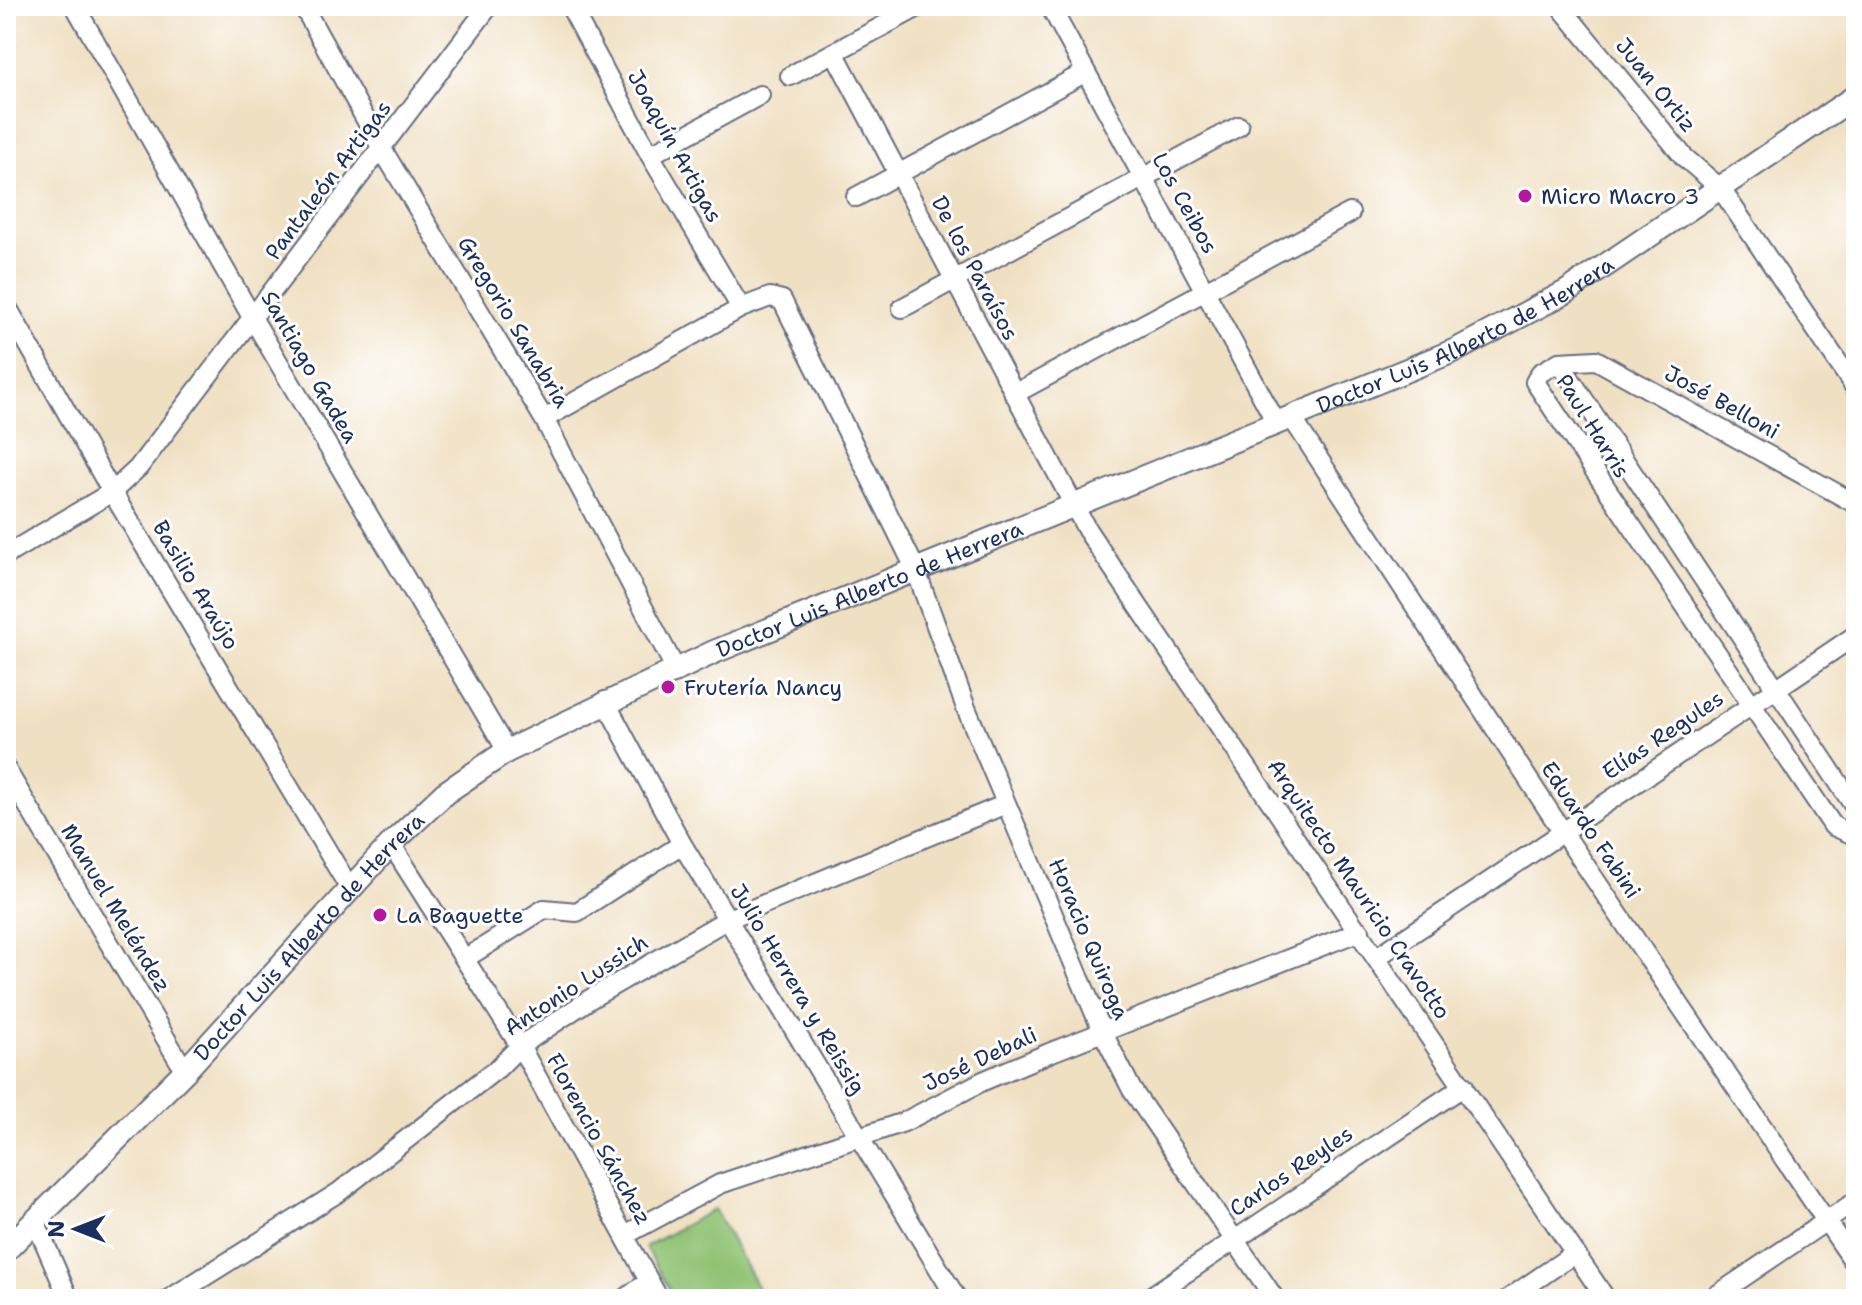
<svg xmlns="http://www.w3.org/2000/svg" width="1862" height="1305" font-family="'Shantell Sans',sans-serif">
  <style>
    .green { fill: #8fc273; stroke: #557868; stroke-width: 2 }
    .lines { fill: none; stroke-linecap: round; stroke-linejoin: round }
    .minor-casing { stroke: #666d81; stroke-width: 22 }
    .tertiary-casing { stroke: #666d81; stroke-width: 26 }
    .minor { stroke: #fff; stroke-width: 18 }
    .tertiary { stroke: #fff; stroke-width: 22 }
    .poi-dot { fill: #b5179e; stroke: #fff; stroke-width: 3 }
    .labels { text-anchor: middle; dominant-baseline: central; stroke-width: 6; stroke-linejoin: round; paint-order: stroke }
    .street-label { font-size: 22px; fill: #1b2f5e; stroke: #fff }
    .poi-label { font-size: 22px; fill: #1b2f5e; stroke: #fff; text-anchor: start }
  </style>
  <rect width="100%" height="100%" fill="#fff"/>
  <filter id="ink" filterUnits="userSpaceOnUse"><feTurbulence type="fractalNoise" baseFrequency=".0125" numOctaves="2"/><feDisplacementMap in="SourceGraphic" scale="16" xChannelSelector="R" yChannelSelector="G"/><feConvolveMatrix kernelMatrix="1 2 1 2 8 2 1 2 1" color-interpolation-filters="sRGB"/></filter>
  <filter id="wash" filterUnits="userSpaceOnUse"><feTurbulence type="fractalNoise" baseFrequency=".006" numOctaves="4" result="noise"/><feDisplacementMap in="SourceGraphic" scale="32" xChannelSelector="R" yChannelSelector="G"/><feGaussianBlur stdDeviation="1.8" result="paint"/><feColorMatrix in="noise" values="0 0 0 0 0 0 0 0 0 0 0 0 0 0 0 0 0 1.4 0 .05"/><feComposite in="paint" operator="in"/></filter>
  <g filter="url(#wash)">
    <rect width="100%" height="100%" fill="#f0e0c2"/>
    <path class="green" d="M714 1209 764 1299H675L645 1247Z"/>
  </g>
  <g filter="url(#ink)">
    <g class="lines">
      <defs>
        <path id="minor" d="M75 6 253 319 507 751
          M303 6 382 149 544 419 675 668
          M570 6 650 155 741 308
          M1050 6 1277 424
          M1560 6 1684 157 1721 189 1856 389
          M835 54 1087 530 1606 1299
          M790 76 920 6
          M650 155 760 95
          M856 197 1086 72
          M6 305 112 492 349 887
          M902 308 1239 126
          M1559 362 1596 360 1856 504
          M1014 394 1350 213
          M1292 418 1562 831 1856 1265
          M544 419 741 308 770 297 782 300 915 568 966 708 1103 1033 1132 1090 1275 1299
          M6 555 112 492 138 468 489 6
          M605 701 682 844 957 1299
          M6 769 185 1071
          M1856 809 1559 362 1540 373 1535 382 1833 826 1856 836
          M391 844 520 1046 659 1299
          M1377 957 1856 635
          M466 958 544 909 577 912 682 844
          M36 1223 69 1299
          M625 1235 720 1184 904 1122 983 1081 1049 1053 1360 931
          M169 1299 339 1192 498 1068 520 1046 590 999 728 919 1006 804
          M625 1299 649 1281
          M1147 1299 1464 1086
          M1508 1299 1575 1253
          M1711 1299 1856 1201"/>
        <g id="tertiary">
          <path id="s1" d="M6 1250 185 1071 391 844 445 793 507 751 714 652 1456 350 1566 292 1856 96"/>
        </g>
      </defs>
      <use href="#minor" class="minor-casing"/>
      <use href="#tertiary" class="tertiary-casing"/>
      <use href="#minor" class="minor"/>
      <use href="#tertiary" class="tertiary"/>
    </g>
  </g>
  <g class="poi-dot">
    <circle cx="1525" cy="196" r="8"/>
    <circle cx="668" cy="687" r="8"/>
    <circle cx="380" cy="915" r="8"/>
  </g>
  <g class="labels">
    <g class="street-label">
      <text transform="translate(1656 85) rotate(51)">Juan Ortiz</text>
      <text transform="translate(675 146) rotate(61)">Joaquín Artigas</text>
      <text transform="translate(328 180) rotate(-53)">Pantaleón Artigas</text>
      <text transform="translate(1185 203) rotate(61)">Los Ceibos</text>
      <text transform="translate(975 268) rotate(62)">De los Paraísos</text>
      <text transform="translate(514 322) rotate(59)">Gregorio Sanabria</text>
      <text stroke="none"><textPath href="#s1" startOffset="1754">Doctor Luis Alberto de Herrera</textPath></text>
      <text transform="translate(310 367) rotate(60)">Santiago Gadea</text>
      <text transform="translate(1722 402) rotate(29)">José Belloni</text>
      <text transform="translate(1593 426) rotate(58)">Paul Harris</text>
      <text transform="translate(196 585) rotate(59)">Basilio Araújo</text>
      <text stroke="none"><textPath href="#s1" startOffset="1106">Doctor Luis Alberto de Herrera</textPath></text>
      <text transform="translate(1663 735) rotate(-34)">Elías Regules</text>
      <text transform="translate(1591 830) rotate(56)">Eduardo Fabini</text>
      <text transform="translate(1359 889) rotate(56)">Arquitecto Mauricio Cravotto</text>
      <text transform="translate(116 908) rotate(59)">Manuel Meléndez</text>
      <text stroke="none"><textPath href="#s1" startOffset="436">Doctor Luis Alberto de Herrera</textPath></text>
      <text transform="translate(1089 939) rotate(67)">Horacio Quiroga</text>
      <text transform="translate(576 985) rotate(-33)">Antonio Lussich</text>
      <text transform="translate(798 989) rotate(59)">Julio Herrera y Reissig</text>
      <text transform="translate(980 1059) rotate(-25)">José Debali</text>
      <text transform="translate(599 1139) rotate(61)">Florencio Sánchez</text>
      <text transform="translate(1291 1171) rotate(-34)">Carlos Reyles</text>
    </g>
    <g class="poi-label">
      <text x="1541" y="196">Micro Macro 3</text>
      <text x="684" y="687">Frutería Nancy</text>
      <text x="396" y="915">La Baguette</text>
    </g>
  </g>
  <rect width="1862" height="1305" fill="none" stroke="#fff" stroke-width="32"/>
  <g transform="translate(76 1229) rotate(270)" stroke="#ffffff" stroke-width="6" paint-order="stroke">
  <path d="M0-6L14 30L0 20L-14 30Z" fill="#1b2f5e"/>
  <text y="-12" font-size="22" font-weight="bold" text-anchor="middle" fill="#1b2f5e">N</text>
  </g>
</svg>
